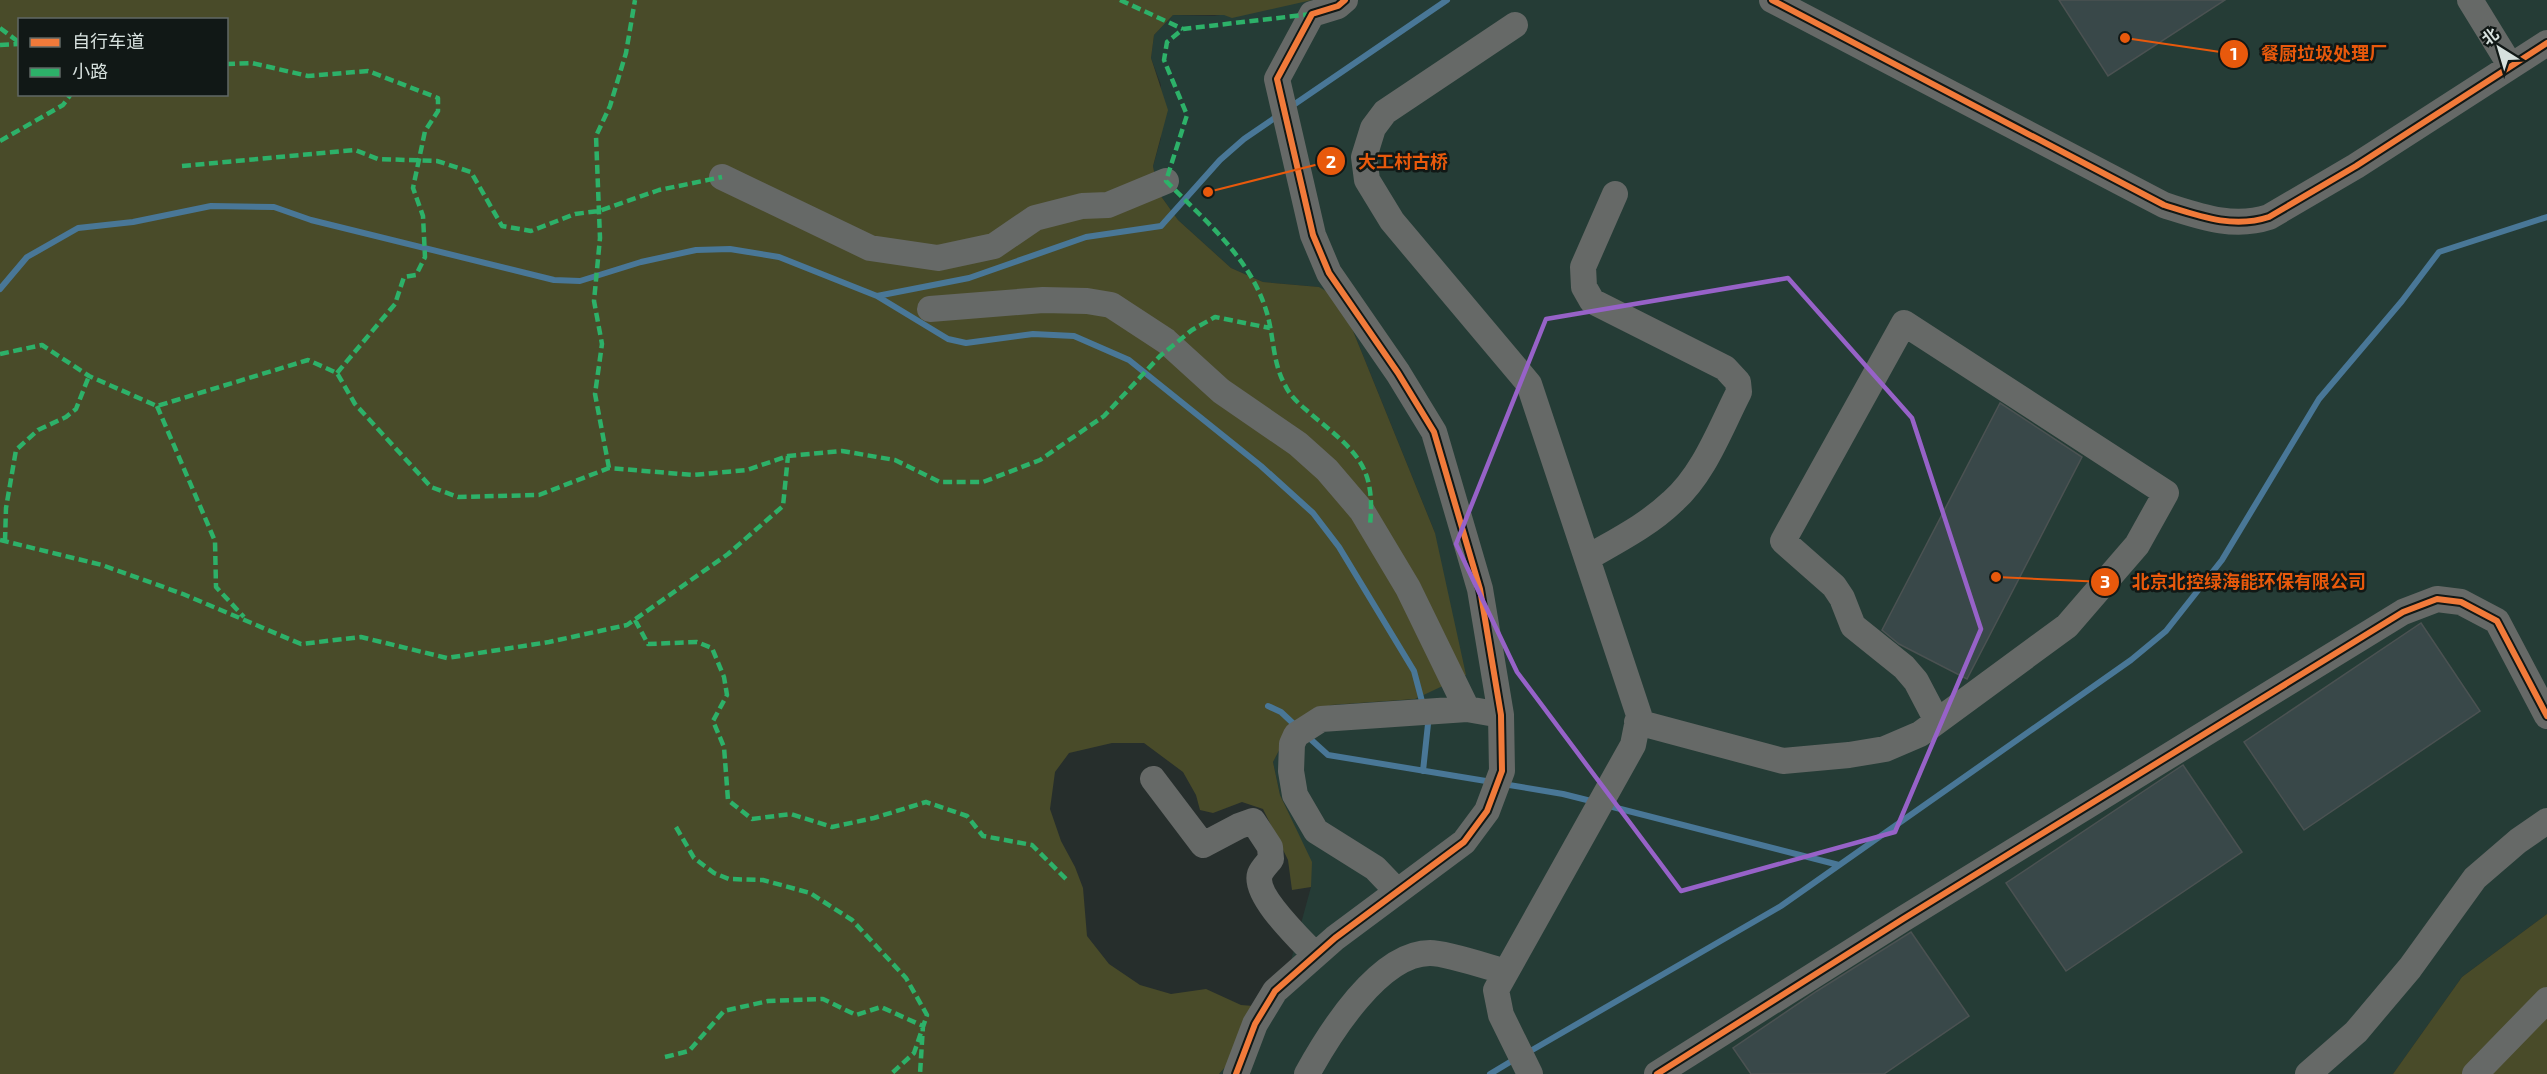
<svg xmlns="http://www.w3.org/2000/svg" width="2547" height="1074" font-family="'Exo 2','Noto Sans SC',sans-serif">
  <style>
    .built { fill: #253c36 }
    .green { fill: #494b29; fill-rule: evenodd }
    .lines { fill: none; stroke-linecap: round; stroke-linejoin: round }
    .stream { stroke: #497797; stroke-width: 6 }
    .building { fill: #394849; stroke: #4b5252; stroke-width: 1.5 }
    .minor { stroke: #666967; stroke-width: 26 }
    .quiet { stroke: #2db169; stroke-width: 4.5; stroke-dasharray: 9 4.5; stroke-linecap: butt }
    .cycleway-casing { stroke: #111816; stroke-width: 10 }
    .cycleway { stroke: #f17a3a; stroke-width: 6 }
    .marked { fill: none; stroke: #9762c8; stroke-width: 4.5; stroke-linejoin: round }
    .leader { fill: none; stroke: #e8590c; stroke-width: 2 }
    .callout-dot { fill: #e8590c; stroke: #111816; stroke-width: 2 }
    .mark-label { font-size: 18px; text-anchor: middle; font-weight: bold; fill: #fff }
    .callout-label { font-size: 18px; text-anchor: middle; font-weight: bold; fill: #e8590c; stroke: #111816; stroke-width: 5; stroke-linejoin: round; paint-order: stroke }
  </style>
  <rect width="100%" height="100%" fill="#262e2c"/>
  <path class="built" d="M1306 0H2547V914L2462 977 2393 1074H1219L1278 1008 1311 887 1295 827 1280 795 1273 762 1288 733 1305 717 1331 705 1415 699 1435 533 1349 321 1319 287 1263 282 1231 268 1178 220 1158 192 1153 166 1161 138V85L1151 58 1154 35 1173 15 1214 16Z"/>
  <path class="green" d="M0 0H1312L1232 18 1224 15H1173L1154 35 1151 58 1168 110 1153 166 1158 192 1178 220 1231 268 1263 282 1319 287 1336 297 1349 321 1435 533 1466 675 1415 699 1331 705 1305 717 1288 733 1273 762 1280 795 1312 862 1311 887 1292 890 1288 860 1263 809 1242 802 1213 813 1200 810 1196 795 1183 772 1144 743H1112L1069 753 1055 772 1050 809 1061 841 1075 867 1083 888 1087 936 1109 964 1140 985 1171 994 1206 989 1241 1005 1278 1008 1219 1074H0ZM20 20H226V94H20Z
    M2547 914V1074H2393L2462 977Z"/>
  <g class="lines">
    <path class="stream" d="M1289 108 1447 0
      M0 289 27 257 78 228 133 222 211 206 274 207 311 220 554 280 580 281 641 262 696 250 730 249 779 257 877 296 969 278 1086 237 1161 226 1220 160 1244 139 1279 115
      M877 296 948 339 966 343 1033 334 1074 336 1129 360 1261 466 1313 513 1339 547 1414 671 1423 705
      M1268 706 1281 712 1298 728
      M1306 735 1328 755 1492 782
      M1423 771 1428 724 1426 717
      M1503 784 1563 794 1595 802
      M1605 805 1839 865
      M1527 1053 1781 906 2131 660 2166 631 2222 560 2319 399 2402 301 2439 252 2547 217
      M1490 1074 1515 1059"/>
  </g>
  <path class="building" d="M2059 0H2225L2108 76Z
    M2000 403 2082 457 1967 679 1899 644 1882 630Z
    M2421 623 2480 711 2304 830 2244 742Z
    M2183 765 2242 852 2066 971 2006 883Z
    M1911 932 1969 1016 1884 1074H1751L1733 1048 1817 991Z"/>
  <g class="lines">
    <path class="minor" d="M1772 0 2164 205C2199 216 2233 229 2269 217L2356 166 2547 43
      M2470 0 2510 65
      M1515 25 1385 112 1373 128 1364 157 1367 180 1392 221 1529 384 1639 715 1633 745 1496 990 1501 1015 1530 1074
      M722 177 870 248 938 258 994 246 1035 218 1082 206 1108 205 1166 181
      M930 309 1043 300 1087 301 1111 305 1166 341 1221 391 1298 444 1327 470 1362 511 1408 588 1467 709 1501 715
      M1587 558C1616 541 1648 525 1672 502 1704 474 1720 429 1739 392L1738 382 1725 368 1592 301 1584 287 1583 267 1615 194
      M1637 722 1783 761 1849 755 1885 749 1920 734 2067 626 2137 545 2166 493 1904 323 1783 541 1834 586 1842 598 1853 626 1904 667 1916 681 1937 721
      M1153 779 1203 845 1239 826 1253 821 1270 847 1271 859C1268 863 1262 869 1260 874 1253 895 1301 940 1315 955
      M1397 891 1375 868 1316 831 1295 795 1291 771 1292 744 1296 735 1321 719 1467 709
      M1236 1074 1255 1024 1275 991 1335 938 1464 842 1487 811 1502 771 1501 715 1480 589 1434 432 1398 373 1329 273 1313 235 1277 79 1312 14 1338 6 1345 0
      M1307 1074C1329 1034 1379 953 1430 953 1447 953 1488 967 1506 972
      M1657 1074 1903 919 2403 612 2437 599 2461 602 2497 621 2547 716
      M2308 1074 2356 1032 2410 968 2475 878 2518 841 2547 821
      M2475 1074 2547 1000"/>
    <path class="quiet" d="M1120 0 1183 29
      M1312 14 1183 29 1167 42 1164 60 1187 115 1166 181C1204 220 1249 256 1266 310 1274 334 1272 362 1285 385 1291 398 1302 406 1312 415 1355 451 1376 465 1370 525
      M0 28 20 43
      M0 45 20 44
      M226 64 252 63 308 76 368 71 438 98V111L425 131 413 188 423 216 425 257 416 275 404 277 395 304 337 373
      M0 141 63 105 71 94
      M182 166 355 150 378 159 437 161 471 172 502 226 531 231 575 214 599 211 659 190 722 177
      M0 354 42 345 89 376 157 406 308 360 337 373 355 404 431 487 458 497 539 495 609 468 693 475 747 470 788 456 842 451 895 460 940 482H983L1040 460 1104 416 1160 356 1192 330 1215 317 1270 328
      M157 406 215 541 216 587 244 617
      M609 468 595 394 602 344 594 301 600 238 596 136 610 106 626 53 635 0
      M0 540 102 565 183 594 301 644 361 637 447 658 549 642 627 625 728 554 783 506 788 456
      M5 541 6 508 16 450 38 430 66 417 76 409 89 376
      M635 620 648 644 697 642 712 648 724 677 727 695 713 721 724 747 728 800 752 819 791 814 832 827 874 818 926 802 967 816 983 836 1032 845 1067 880
      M676 827 694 858 714 873 729 879 763 880 810 893 852 920 906 978 927 1015 914 1053 891 1074
      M665 1057 689 1051 724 1011 768 1001 823 999 856 1015 881 1007 923 1026 920 1074"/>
    <defs>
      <path id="cycleway" d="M1772 0 2164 205C2199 216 2233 229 2269 217L2356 166 2547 43
        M1236 1074 1255 1024 1275 991 1335 938 1464 842 1487 811 1502 771 1501 715 1480 589 1434 432 1398 373 1329 273 1313 235 1277 79 1312 14 1338 6 1345 0
        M1657 1074 1903 919 2403 612 2437 599 2461 602 2497 621 2547 716"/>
    </defs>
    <use href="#cycleway" class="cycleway-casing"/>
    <use href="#cycleway" class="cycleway"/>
  </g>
  <path class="marked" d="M1788 278 1912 418 1981 629 1895 832 1681 891 1517 672 1456 544 1546 319Z"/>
  <path class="leader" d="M2125 38L2234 54M1208 192L1331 161M1996 577L2105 582"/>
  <g class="callout-dot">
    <circle cx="2125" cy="38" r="6"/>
    <circle cx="1208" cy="192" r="6"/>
    <circle cx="1996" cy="577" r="6"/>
    <circle cx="2234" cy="54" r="15"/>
    <circle cx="1331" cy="161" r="15"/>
    <circle cx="2105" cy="582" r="15"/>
  </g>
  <g class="mark-label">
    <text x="2234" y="60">1</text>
    <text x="1331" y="168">2</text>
    <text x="2105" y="588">3</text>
  </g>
  <g class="callout-label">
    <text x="2324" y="60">餐厨垃圾处理厂</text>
    <text x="1403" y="168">大工村古桥</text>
    <text x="2249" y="588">北京北控绿海能环保有限公司</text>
  </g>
  <rect x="18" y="18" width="210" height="78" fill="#111816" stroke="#606866" stroke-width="1.5"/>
  <rect x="30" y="38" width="30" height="9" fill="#f17a3a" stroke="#606866" stroke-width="1.5"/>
  <text x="72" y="48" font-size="18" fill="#d7e1de">自行车道</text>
  <rect x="30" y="68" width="30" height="9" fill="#2db169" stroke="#606866" stroke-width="1.5"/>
  <text x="72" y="78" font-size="18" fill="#d7e1de">小路</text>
  <g transform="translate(2499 48) rotate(323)" stroke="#111816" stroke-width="4.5" paint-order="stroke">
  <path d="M0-4.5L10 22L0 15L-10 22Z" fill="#d7e1de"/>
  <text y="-9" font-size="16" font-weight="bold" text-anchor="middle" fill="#d7e1de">北</text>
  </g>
</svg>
